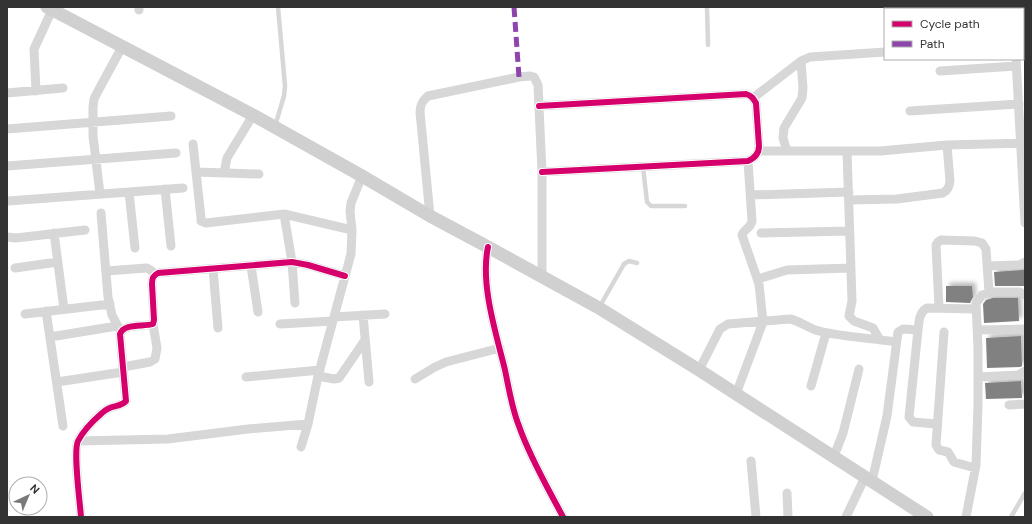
<svg xmlns="http://www.w3.org/2000/svg" width="1032" height="524" font-family="'DM Sans',sans-serif">
  <style>
    .building { fill: #818181; filter: url(#shadow) }
    .lines { fill: none; stroke-linecap: round; stroke-linejoin: round }
    .service { stroke: #d7d7d7; stroke-width: 4.5 }
    .minor { stroke: #d7d7d7; stroke-width: 9 }
    .secondary { stroke: #d0d0d0; stroke-width: 13 }
    .quiet { stroke: #8e44ad; stroke-width: 5; stroke-dasharray: 10 5; stroke-linecap: butt }
    .cycleway-casing { stroke: #fff; stroke-width: 8 }
    .cycleway { stroke: #d6006c; stroke-width: 6 }
  </style>
  <defs>
    <filter id="shadow"><feDropShadow dx="3.5" dy="-3.5" stdDeviation="2" flood-color="#0004"/></filter>
  </defs>
  <rect width="100%" height="100%" fill="#fff"/>
  <path class="building" d="M1022 270H1025V286H995L994 272Z
    M946 286H972L973 297 970 303 946 302Z
    M993 298H1018L1019 321 984 323 983 304 986 300Z
    M1021 336 1022 366 1020 367 987 368 986 338Z
    M1021 381 1022 398 986 399 985 383Z"/>
  <g class="lines">
    <path class="service" d="M707 7 708 45
      M275 126 284 96 285 86 278 7
      M643 167 647 202 651 206H685
      M600 306 624 264 629 261 637 263
      M1011 517 1025 493"/>
    <path class="minor" d="M139 7V10
      M982 7 983 9
      M1023 43H1025
      M1016 59 1025 223
      M940 71 1016 66
      M36 91 34 49 52 10
      M7 93 63 88
      M753 98 801 61 810 57 885 52
      M539 106 746 94C752 96 753 98 756 103L759 146C759 154 755 158 748 161L542 172
      M910 111 1019 104
      M7 129 171 116
      M193 144 201 218V221L206 223 284 214 352 230
      M759 151H880L947 145 1025 143
      M787 151 783 138 784 128 802 98 803 88 801 61
      M847 151 852 301 849 316 854 321 873 328 880 340
      M7 166 176 153
      M196 172 259 174
      M224 173 227 158 253 115
      M165 189 171 246
      M129 192 135 248
      M100 194 93 136V107L94 99 98 91 122 47
      M751 195 849 192
      M849 200 897 199 943 193C948 190 949 187 950 181L947 145
      M8 201 183 188
      M101 213 108 297 112 315 121 332
      M284 214 292 262 295 303
      M430 216 420 112C420 105 422 101 428 96L519 77 530 76 534 77 538 85 542 172V277
      M54 233 64 309
      M761 233 849 231
      M7 237 16 238 85 230
      M488 247C480 284 496 333 505 370 509 389 512 409 519 426 530 458 548 488 563 517
      M251 266 258 312
      M987 266 1019 265 1025 262
      M15 268 58 262
      M213 269 218 328
      M106 271 147 268 152 271 154 275
      M758 279 787 270 851 268
      M939 308 936 245 938 242 941 240 975 241 982 243 986 249 989 292
      M46 311 63 426
      M25 314 110 304
      M363 315 369 382
      M334 317 385 314
      M280 324 333 321
      M918 330 909 417 913 422 937 424
      M978 330 1025 329
      M944 332 936 445 939 450 948 452 954 462 975 468
      M50 337 117 326
      M123 367 150 362 155 359 157 348 153 324
      M699 370 720 329 728 324 790 319C800 321 808 328 819 331 843 337 870 338 896 342
      M318 376 334 379 339 378 365 340
      M246 377 320 370
      M978 377 1018 375 1025 371
      M415 379 435 367 446 362 500 348
      M57 382 123 372
      M811 386 826 333
      M736 394 763 322 759 284 742 235C744 229 751 228 752 221L748 161
      M1009 405 1025 404
      M78 441 168 439 248 429 308 424
      M301 447 308 424 318 376 351 254 352 230 350 211 351 203 362 176
      M834 456 843 433 859 369
      M751 461 756 517
      M872 481 887 416 898 332 903 329 918 330C919 322 919 312 927 308L976 309
      M787 493 788 517
      M81 517C80 503 73 451 78 441 83 431 94 420 102 413 111 404 120 408 126 401L120 334C124 323 143 327 153 324L154 320 152 284C152 278 153 276 158 273L292 262 308 265 345 276
      M846 517 865 477
      M966 517 976 465 978 405V348L976 303 982 295 992 292H1020L1025 295"/>
    <path class="secondary" d="M47 7 253 115 362 176 430 216 488 247 599 308 699 370 927 517"/>
    <path class="quiet" d="M514 7 519 77"/>
    <defs>
      <path id="cycleway" d="M539 106 746 94C752 96 753 98 756 103L759 146C759 154 755 158 748 161L542 172
        M488 247C480 284 496 333 505 370 509 389 512 409 519 426 530 458 548 488 563 517
        M81 517C80 503 73 451 78 441 83 431 94 420 102 413 111 404 120 408 126 401L120 334C124 323 143 327 153 324L154 320 152 284C152 278 153 276 158 273L292 262 308 265 345 276"/>
    </defs>
    <use href="#cycleway" class="cycleway-casing"/>
    <use href="#cycleway" class="cycleway"/>
  </g>
  <rect width="1032" height="524" fill="none" stroke="#333333" stroke-width="16"/>
  <rect x="884" y="8" width="140" height="52" fill="#ffffff" stroke="#adadad"/>
  <rect x="892" y="21" width="20" height="6" fill="#d6006c" stroke="#adadad"/>
  <text x="920" y="28" font-size="12" fill="#333333">Cycle path</text>
  <rect x="892" y="41" width="20" height="6" fill="#8e44ad" stroke="#adadad"/>
  <text x="920" y="48" font-size="12" fill="#333333">Path</text>
  <g transform="translate(28 496) rotate(44)"><circle r="19" fill="#ffffff" stroke="#adadad"/>
  <path d="M0-3L7 15L0 10L-7 15Z" fill="#7a7a7a"/>
  <text y="-6" font-size="11" font-weight="bold" text-anchor="middle" fill="#333333">N</text>
  </g>
</svg>
